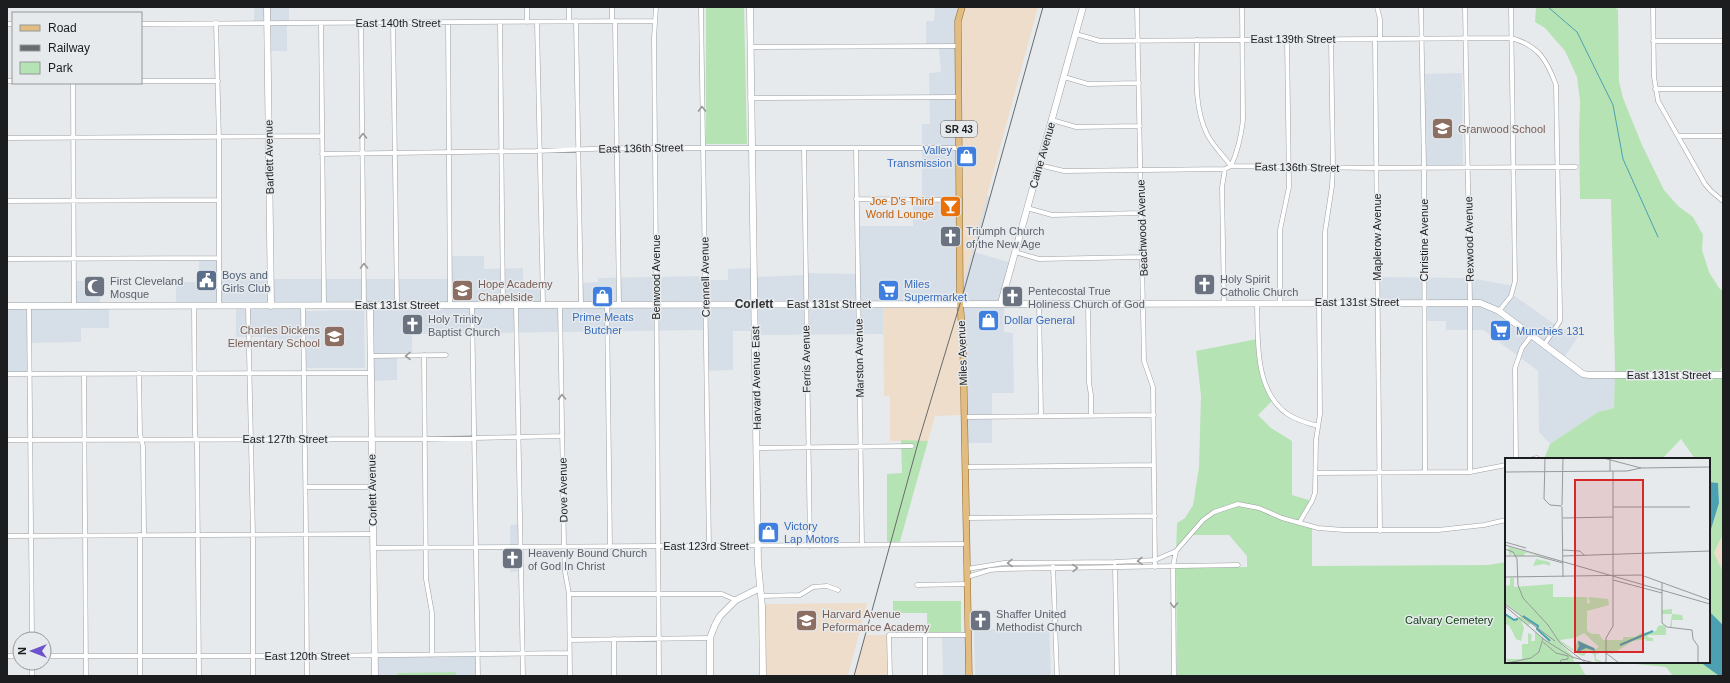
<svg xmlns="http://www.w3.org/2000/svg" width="1730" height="683" font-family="Arial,sans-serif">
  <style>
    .built { fill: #d6dfe7 }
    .industrial { fill: #eeddcb }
    .green { fill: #b6e3b4 }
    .water { fill: #4ca0b1 }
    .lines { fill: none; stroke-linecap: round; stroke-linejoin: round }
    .stream { stroke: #4ca0b1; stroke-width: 1 }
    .street-casing { stroke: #9ea0a3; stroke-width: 5 }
    .secondary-casing { stroke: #9ea0a3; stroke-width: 7 }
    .primary-casing { stroke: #906827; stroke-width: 7 }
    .street { stroke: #fff; stroke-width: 4 }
    .secondary { stroke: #fff; stroke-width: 6 }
    .primary { stroke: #e2bc80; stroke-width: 6 }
    .rail { stroke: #696b6c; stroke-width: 1 }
    .oneway { stroke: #99999a }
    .labels { text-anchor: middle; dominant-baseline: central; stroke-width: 3; stroke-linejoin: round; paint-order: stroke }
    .shield { fill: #e7eaed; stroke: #595a5c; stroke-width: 1 }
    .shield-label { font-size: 10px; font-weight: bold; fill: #1c1d1e }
    .street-label { font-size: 11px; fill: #1c1d1e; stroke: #e7eaed }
    .education-label { font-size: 11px; fill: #785e54; stroke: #e7eaed; text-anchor: start }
    .shop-label { font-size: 11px; fill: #366cbe; stroke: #e7eaed; text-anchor: start }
    .food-label { font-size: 11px; fill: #c56008; stroke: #e7eaed; text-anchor: end }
    .worship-label { font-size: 11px; fill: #5b616d; stroke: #e7eaed; text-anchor: start }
    .service-label { font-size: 11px; fill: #4e5e75; stroke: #e7eaed; text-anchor: start }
    .park-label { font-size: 11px; fill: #083c0d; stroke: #e7eaed }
    .neighbourhood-label { font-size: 12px; font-weight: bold; fill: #313335; stroke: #e7eaed }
    .inset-river { fill: none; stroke: #4ca0b1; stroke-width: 2 }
    .inset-road { fill: none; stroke: #96989a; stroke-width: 1 }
    .view { fill: #d62828; fill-opacity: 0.15; stroke: #d62828; stroke-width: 2 }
    .inset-edge { fill: none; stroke: #1c1d1e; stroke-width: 2 }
  </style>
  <rect width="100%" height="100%" fill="#e7eaed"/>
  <path class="built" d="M254 7H289V23L287 24V51H268L267 24 254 23Z
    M935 7H962L958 21 960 197 990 196 974 252 1012 263 1004 303V332L1013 333 1014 393H992V443H965L963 342 883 304V334L755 335V331H733V370L706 371 705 330 412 334V356H397V380L371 381 370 305 303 306V343H267V337H236V306H176V282H199V258H219V279H449V256H484V269L523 268V281H542L543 304H581V283L598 282V278L705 276V280H728V269L754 268V277L805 275V273L857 274 856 226H913V199H922V124H930L929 73 941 72 939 48H926V21H934Z
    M1462 73 1463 165H1426L1424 74Z
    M1378 277 1470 278 1514 286 1512 294 1557 326 1579 335 1563 359 1579 372 1615 375 1614 408 1598 412 1550 444 1539 432 1538 371 1483 330H1446V321H1425L1424 302H1378Z
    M74 281H100V306H109V328H81V342L29 343V374H7V306H74Z
    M364 310 365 368H307L306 366 305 311Z
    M520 524 521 571 510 572V525Z
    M1049 627 1051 676H975L974 630Z
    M942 635H969L970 676H943Z
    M478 654V676H375L374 655Z"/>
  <path class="industrial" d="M966 7H1038L964 281 962 20Z
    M960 303 964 415 935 416 928 441H890V396H884L883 304Z
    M1723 534V572L1714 553Z
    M867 603 848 676H766L765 606 767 604Z
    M865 635H889L890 676H854Z"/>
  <path class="green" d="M706 7H744L747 144H706Z
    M1536 7H1615L1618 10 1619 81 1623 98 1642 145 1664 190 1678 206 1693 217 1703 235 1702 250 1709 272 1719 288 1723 291V365L1718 375H1723V534L1714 553 1723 572V625L1709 611V536L1719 503 1718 483 1709 482V459H1695L1681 439 1662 459H1544L1550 444 1598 412 1614 408 1615 369 1611 199H1580L1579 135 1580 101 1577 77 1565 51 1545 28 1535 22Z
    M1257 339 1262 373 1273 400 1258 415 1271 428 1292 441V495L1312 501 1299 523 1312 527V566L1488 565 1506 562V662H1578L1586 676H1177L1176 568 1247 567V556L1229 535H1190L1176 551 1177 523 1185 518 1193 505 1199 467 1201 396 1196 351Z
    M901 440 928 441 899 545H887V474L902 473Z
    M893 601H961V632H927V613H893Z
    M1628 662H1700L1722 676H1673L1666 667 1636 664Z
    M456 672V676H398V673Z"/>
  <path class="water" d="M1709 482 1718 483 1719 503 1709 536Z
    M1709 611 1723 625V676L1718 675 1700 662H1709Z"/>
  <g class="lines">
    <path class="stream" d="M1548 7 1577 32 1613 105 1623 159 1658 237"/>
    <defs>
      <path id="street" d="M527 7V22
        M569 7V21
        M612 7V21
        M656 7 654 38C656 251 658 463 659 676
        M701 7 709 547
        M1137 7 1144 361 1153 387 1155 567
        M1377 7 1380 19V39
        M1421 7 1424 168 1425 472
        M1465 7 1470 302V472
        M1653 7 1654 77 1658 101 1705 184 1711 191 1723 201
        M576 21 581 304
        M615 21 619 304
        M500 22 503 305
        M537 22 543 304
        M216 23 219 140V306
        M321 23 324 305
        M361 23 364 305
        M393 23 397 305
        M448 23 450 305
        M7 24H13
        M141 24 655 21
        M1076 34 1100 41 1511 38C1538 45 1547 60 1556 85L1560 311V321L1544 345
        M1375 39 1380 531
        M1197 40C1197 71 1193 105 1207 134 1213 146 1223 155 1231 166
        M1653 41H1723
        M750 47 958 46
        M1064 77 1088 84 1139 83
        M7 81H13
        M141 81H218
        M73 83 74 306
        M1655 89H1723
        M750 98 958 97
        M1052 120 1076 127 1140 126
        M1678 136H1723
        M7 138 322 136
        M804 148 810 546
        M856 148 862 545
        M322 154 536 151 617 148H959
        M1039 165 1064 171 1225 169 1231 166 1373 168 1576 167
        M1231 166C1238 151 1241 137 1243 120L1242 7
        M856 199 960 200
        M7 201 219 200
        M1027 208 1052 215 1142 213
        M1015 252 1039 259 1143 257
        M7 259 219 258
        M1280 302V230L1289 187 1287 39
        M1325 302V232L1332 186 1333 167 1331 39
        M1039 303 1041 416
        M1088 303 1089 383 1091 395V416
        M1224 303 1222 187 1225 169
        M1257 303C1258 338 1254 389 1286 413 1296 420 1306 423 1318 426
        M560 304 564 547 565 572 569 594 570 676
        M607 304 610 547
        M472 305 478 676
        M516 305 523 676
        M29 306 32 639
        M194 306 195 435 197 444 199 676
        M248 306 253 535V676
        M303 306 306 534 307 676
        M1499 311 1511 296 1515 281 1511 7
        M424 355 426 579 432 613V655
        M371 356 446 355
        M139 373 140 434 143 446 144 535
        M7 374 371 373
        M84 374 86 676
        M964 417 1154 415
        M7 440 425 439 562 436
        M757 448 912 446
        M1516 459 1515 368 1522 348 1531 336
        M1533 459 1537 458
        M965 467 1154 465
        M1316 473 1470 472 1506 465
        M306 487H372
        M966 518 1155 516
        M1299 523 1312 501 1315 493 1316 440 1320 414 1319 303
        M140 535V676
        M7 536 373 534
        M373 548 966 544
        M1053 566 1057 676
        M1115 566 1117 676
        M967 569 1004 563 1115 562 1155 560 1176 551 1203 520 1214 512 1238 504 1259 508 1282 518 1318 528 1344 530H1438L1484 525 1506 520
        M967 577 990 570 1001 569 1238 565
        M917 585 967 584
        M569 594H722L736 600
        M761 596 800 595 813 587 827 586 838 590
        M925 635V676
        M614 639V676
        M570 640 710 638
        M7 656H20
        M44 656H307L570 653
        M32 663V676
        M890 676 889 635H969
        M1174 676 1173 566 1176 551"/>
      <path id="secondary" d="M267 7 271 306
        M750 7 758 564 762 606 763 676
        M1001 303 1083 7
        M370 305 375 676
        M7 306 1480 303 1499 311 1583 374 1589 375H1723
        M710 676V638L715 625 720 616 736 600 760 588"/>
      <path id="primary" d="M962 7 958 21 960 303 963 342 969 676"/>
    </defs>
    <use href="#street" class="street-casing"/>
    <use href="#secondary" class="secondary-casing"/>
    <use href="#primary" class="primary-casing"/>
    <use href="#street" class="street"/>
    <use href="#secondary" class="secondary"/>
    <use href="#primary" class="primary"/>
    <path class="rail" d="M854 676 918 443 963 294 1043 7"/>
  </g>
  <defs><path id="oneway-chevron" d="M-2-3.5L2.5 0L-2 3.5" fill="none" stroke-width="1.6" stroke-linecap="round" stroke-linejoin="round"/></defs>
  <g class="oneway">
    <use href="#oneway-chevron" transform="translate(702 109) rotate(-91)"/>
    <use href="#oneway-chevron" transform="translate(363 136) rotate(-91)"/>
    <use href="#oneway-chevron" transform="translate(364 266) rotate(-90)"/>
    <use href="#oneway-chevron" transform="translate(408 356) rotate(179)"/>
    <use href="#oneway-chevron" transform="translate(562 397) rotate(-91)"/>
    <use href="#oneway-chevron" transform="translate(1140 561) rotate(177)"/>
    <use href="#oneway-chevron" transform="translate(1010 563) rotate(179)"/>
    <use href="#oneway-chevron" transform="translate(1075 568) rotate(-1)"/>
    <use href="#oneway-chevron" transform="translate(1174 605) rotate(89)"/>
  </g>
  <defs>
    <symbol id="school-square" viewBox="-11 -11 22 22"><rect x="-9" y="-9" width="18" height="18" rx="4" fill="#8d6e63" stroke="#e7eaed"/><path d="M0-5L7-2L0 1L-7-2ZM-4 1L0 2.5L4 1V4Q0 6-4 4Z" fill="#fff"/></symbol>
    <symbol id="shop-square" viewBox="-11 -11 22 22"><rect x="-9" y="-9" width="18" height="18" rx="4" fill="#3f7fe0" stroke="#e7eaed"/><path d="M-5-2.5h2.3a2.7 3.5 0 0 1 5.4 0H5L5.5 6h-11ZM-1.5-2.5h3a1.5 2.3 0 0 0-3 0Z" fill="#fff"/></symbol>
    <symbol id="bar-square" viewBox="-11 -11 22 22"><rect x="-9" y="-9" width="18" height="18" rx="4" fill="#e8710a" stroke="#e7eaed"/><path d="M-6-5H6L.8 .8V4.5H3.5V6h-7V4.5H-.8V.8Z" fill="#fff"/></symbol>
    <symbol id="church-square" viewBox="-11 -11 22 22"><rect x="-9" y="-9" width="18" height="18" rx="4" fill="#6b7280" stroke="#e7eaed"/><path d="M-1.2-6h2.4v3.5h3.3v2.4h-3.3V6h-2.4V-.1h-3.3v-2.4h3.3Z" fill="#fff"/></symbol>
    <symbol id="civic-square" viewBox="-11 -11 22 22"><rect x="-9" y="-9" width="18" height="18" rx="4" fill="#5c6f8a" stroke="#e7eaed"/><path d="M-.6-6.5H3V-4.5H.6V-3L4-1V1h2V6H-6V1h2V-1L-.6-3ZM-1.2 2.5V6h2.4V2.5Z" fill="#fff"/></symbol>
    <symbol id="mosque-square" viewBox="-11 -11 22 22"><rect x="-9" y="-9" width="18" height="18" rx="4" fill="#6b7280" stroke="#e7eaed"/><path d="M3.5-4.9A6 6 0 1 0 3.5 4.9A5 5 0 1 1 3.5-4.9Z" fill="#fff"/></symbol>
    <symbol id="supermarket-square" viewBox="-11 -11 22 22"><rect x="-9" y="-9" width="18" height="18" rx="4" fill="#3f7fe0" stroke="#e7eaed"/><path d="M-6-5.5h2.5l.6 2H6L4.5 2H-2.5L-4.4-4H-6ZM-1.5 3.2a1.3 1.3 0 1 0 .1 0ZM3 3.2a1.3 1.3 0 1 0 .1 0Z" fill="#fff"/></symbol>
  </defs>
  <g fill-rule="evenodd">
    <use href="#school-square" x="1430" y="116" width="25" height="25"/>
    <use href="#shop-square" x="954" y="144" width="25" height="25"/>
    <use href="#bar-square" x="938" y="194" width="25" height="25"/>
    <use href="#church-square" x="938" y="224" width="25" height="25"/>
    <use href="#civic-square" x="194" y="268" width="25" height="25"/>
    <use href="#church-square" x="1192" y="272" width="25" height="25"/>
    <use href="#mosque-square" x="82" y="274" width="25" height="25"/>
    <use href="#school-square" x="450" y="278" width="25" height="25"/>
    <use href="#supermarket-square" x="876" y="278" width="25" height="25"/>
    <use href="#shop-square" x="590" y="284" width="25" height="25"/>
    <use href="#church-square" x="1000" y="284" width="25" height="25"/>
    <use href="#shop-square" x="976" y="308" width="25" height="25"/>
    <use href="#church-square" x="400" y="312" width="25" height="25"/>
    <use href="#supermarket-square" x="1488" y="318" width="25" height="25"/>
    <use href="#school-square" x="322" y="324" width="25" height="25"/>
    <use href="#shop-square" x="756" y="520" width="25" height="25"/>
    <use href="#church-square" x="500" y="546" width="25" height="25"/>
    <use href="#school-square" x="794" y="608" width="25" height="25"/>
    <use href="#church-square" x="968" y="608" width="25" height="25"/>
  </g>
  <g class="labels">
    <rect class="shield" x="941" y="121" width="36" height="16" rx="3"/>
    <g class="shield-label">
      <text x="959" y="129">SR 43</text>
    </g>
    <g class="street-label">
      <text x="398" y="23">East 140th Street</text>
      <text x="1293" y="39">East 139th Street</text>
      <text transform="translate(641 148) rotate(-1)">East 136th Street</text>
      <text transform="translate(1042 155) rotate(-74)">Caine Avenue</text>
      <text transform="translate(269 157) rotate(-91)">Bartlett Avenue</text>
      <text transform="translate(1297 167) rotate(1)">East 136th Street</text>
      <text transform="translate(1142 228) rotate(-92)">Beachwood Avenue</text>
      <text transform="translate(1377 237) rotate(-90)">Maplerow Avenue</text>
      <text transform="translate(1469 239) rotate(-91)">Rexwood Avenue</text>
      <text transform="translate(1424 240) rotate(-90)">Christine Avenue</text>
      <text transform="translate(656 277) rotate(-90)">Benwood Avenue</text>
      <text transform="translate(705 277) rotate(-91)">Crennell Avenue</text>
      <text x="1357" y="302">East 131st Street</text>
      <text x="829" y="304">East 131st Street</text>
      <text x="397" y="305">East 131st Street</text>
      <text transform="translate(962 353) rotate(-92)">Miles Avenue</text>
      <text transform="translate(859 358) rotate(-91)">Marston Avenue</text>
      <text transform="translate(806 359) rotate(-91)">Ferris Avenue</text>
      <text x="1669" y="375">East 131st Street</text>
      <text transform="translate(756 378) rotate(-91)">Harvard Avenue East</text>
      <text x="285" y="439">East 127th Street</text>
      <text transform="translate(372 490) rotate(-91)">Corlett Avenue</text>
      <text transform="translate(563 490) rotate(-91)">Dove Avenue</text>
      <text x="706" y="546">East 123rd Street</text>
      <text x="307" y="656">East 120th Street</text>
    </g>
    <g class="education-label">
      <text x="1458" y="129">Granwood School</text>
      <text x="478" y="284">Hope Academy<tspan x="478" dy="13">Chapelside</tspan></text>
      <text x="320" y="330" text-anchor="end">Charles Dickens<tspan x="320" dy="13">Elementary School</tspan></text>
      <text x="822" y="614">Harvard Avenue<tspan x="822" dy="13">Peformance Academy</tspan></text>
    </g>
    <g class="shop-label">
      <text x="952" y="150" text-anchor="end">Valley<tspan x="952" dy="13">Transmission</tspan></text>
      <text x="904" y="284">Miles<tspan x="904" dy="13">Supermarket</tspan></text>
      <text x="603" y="317" text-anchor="middle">Prime Meats<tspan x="603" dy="13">Butcher</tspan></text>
      <text x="1004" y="320">Dollar General</text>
      <text x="1516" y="331">Munchies 131</text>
      <text x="784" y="526">Victory<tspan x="784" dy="13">Lap Motors</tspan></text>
    </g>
    <g class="food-label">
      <text x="934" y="201">Joe D's Third<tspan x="934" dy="13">World Lounge</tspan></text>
    </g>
    <g class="worship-label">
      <text x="966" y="231">Triumph Church<tspan x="966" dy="13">of the New Age</tspan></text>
      <text x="1220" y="279">Holy Spirit<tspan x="1220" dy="13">Catholic Church</tspan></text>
      <text x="110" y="281">First Cleveland<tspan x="110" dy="13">Mosque</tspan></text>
      <text x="1028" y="291">Pentecostal True<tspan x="1028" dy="13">Holiness Church of God</tspan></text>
      <text x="428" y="319">Holy Trinity<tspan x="428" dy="13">Baptist Church</tspan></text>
      <text x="528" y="553">Heavenly Bound Church<tspan x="528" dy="13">of God In Christ</tspan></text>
      <text x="996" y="614">Shaffer United<tspan x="996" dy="13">Methodist Church</tspan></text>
    </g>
    <g class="service-label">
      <text x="222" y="275">Boys and<tspan x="222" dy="13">Girls Club</tspan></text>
    </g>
    <g class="park-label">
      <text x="1449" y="620">Calvary Cemetery</text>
    </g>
    <g class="neighbourhood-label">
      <text x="754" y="304">Corlett</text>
    </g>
  </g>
  <g transform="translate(1505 458)">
    <rect width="205" height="205" fill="#e7eaed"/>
    <path d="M4 89 58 104 23 95H20L19 98H9L8 95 4 98V93L0 91 3 92ZM31 101 45 104V108L39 106 28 108ZM5 120H9V129L48 126V139H82V146L85 144 83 139 103 141 104 147 82 153V173L87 176H94L98 182H118V179H130L136 175 151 173 153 168 158 167 161 169V177H144L142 179 148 180V183H141V181L128 183 107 196 101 193 91 196V201L99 205 90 203 89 197 83 192 79 198 75 197 51 182 68 198 69 205 3 204 1 201H17V186H23V175L27 177 26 183H30V174L44 184 45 182 26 165 23 168 16 162 19 170 16 183 11 181 4 167 0 166V155L9 161 17 158 0 145V128L5 127ZM79 175 94 189 91 191 73 182 69 192 55 182 70 180ZM167 151V156L177 157 178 162H167V169H165L167 156H157V152Z" fill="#b6e3b4" fill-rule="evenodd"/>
    <path d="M73 183 89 190 90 193 81 190 71 195 74 188Z" fill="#4ca0b1"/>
    <path class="inset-river" d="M0 156 9 162 13 161M18 158 33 168 32 171 45 183M115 187 148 173"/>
    <path class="inset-road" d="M40 0 39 41 45 47 57 48M98 0 136 10 205 9M105 13V0M0 14 122 13 136 10M57 47 58 0M57 49 58 119M108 49H185M58 60 108 59M0 84 21 90M0 87 205 146M0 91 8 94 12 101 13 127 18 140 43 167 55 185 81 205M58 92 75 93 80 98M0 98H32L58 105M58 98 205 93M0 119 136 117 205 142M108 122 157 135M157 125V165L162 169 187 172 188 181 193 188V205M0 146 50 183M0 148 41 183 67 199 89 205M38 184 51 195 63 198V201L56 202 55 205M101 195 114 205M3 205 26 200 34 194 38 180M101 205V180L108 168V13"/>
    <path class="view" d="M70 22H138V194H70Z"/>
    <rect width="205" height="205" class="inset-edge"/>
  </g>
  <rect width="1730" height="683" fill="none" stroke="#1c1d1e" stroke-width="16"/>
  <rect x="12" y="12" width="130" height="72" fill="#e7eaed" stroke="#96989a"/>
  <rect x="20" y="25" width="20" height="6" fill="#e2bc80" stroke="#96989a"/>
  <text x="48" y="32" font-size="12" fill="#1c1d1e">Road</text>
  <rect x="20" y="45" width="20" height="6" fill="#696b6c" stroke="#96989a"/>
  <text x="48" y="52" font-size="12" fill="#1c1d1e">Railway</text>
  <rect x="20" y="62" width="20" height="12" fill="#b6e3b4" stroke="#96989a"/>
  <text x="48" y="72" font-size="12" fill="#1c1d1e">Park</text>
  <g transform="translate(32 651) rotate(270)"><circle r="19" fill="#e7eaed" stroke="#96989a"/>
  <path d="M0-3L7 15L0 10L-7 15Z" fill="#6c53cd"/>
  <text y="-6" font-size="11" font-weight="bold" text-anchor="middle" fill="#1c1d1e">N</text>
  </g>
</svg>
